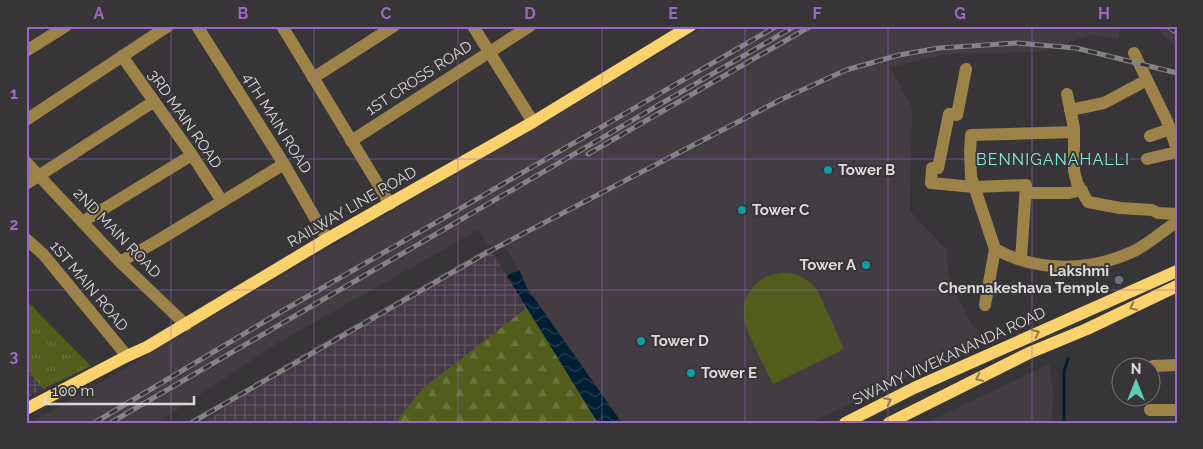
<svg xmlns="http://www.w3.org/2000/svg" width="1203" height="449" viewBox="0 0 1203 449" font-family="Raleway,sans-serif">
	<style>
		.built { fill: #433c42 }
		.industrial { fill: url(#industrial-grid) }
		.grass { fill: url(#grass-tufts) }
		.forest { fill: url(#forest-firs) }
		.garden { fill: #525d1b }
		.water { fill: url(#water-waves) }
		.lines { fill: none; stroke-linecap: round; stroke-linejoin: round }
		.stream { stroke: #021e32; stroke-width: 3 }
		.minor { stroke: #9d8347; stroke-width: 12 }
		.major { stroke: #fbd26c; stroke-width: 12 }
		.rail-casing { stroke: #858385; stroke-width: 5 }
		.rail { stroke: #373537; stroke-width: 3; stroke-dasharray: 9; stroke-linecap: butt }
		.oneway { stroke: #8f7c4f }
		.grid { fill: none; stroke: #9d69c9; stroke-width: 1; stroke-opacity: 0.55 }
		.culture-dot { fill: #0f9aa8; stroke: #373537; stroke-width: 2 }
		.worship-dot { fill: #6b7280; stroke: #373537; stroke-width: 2 }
		.labels { text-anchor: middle; stroke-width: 4; stroke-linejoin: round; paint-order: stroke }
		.street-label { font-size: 15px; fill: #dcdbdc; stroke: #373537 }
		.poi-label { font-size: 15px; font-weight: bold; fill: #dcdbdc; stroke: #373537; text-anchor: start }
		.neighbourhood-label { font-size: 16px; letter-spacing: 1px; fill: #86ebd5; stroke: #373537 }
		.neatline { fill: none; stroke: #9d69c9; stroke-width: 2 }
		.grid-label { font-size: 16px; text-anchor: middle; font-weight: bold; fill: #9d69c9 }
	</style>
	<defs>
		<pattern id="industrial-grid" width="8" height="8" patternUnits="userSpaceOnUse" patternTransform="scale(1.25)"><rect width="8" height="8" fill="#463846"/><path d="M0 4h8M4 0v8" fill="none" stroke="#605460"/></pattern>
		<pattern id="grass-tufts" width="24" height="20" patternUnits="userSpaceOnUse" patternTransform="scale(1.25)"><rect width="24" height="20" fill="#525d1b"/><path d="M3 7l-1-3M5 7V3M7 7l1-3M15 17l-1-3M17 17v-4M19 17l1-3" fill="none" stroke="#6a743c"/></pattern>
		<pattern id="forest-firs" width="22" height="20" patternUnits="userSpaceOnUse" patternTransform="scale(1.25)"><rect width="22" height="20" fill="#525d1b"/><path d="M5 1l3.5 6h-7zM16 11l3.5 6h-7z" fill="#6a743c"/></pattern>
		<pattern id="water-waves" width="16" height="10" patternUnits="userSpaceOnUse" patternTransform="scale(1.25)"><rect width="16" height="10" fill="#021e32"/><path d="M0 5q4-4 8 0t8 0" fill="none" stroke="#263e4f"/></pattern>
	</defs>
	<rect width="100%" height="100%" fill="#373537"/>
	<path class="built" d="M706,26H1120L1119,40L1091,35L1038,52L947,54L890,67L912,108L910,211L947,250L948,273L971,325L989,339L810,423H622L527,288L508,250L487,244L478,230L276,344L157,423H31Z
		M1155,26H1177V48Z
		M1049,364L1053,391L1052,423H925Z"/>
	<path class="industrial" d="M489,247L598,423H203L284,365Z
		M26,368L43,389L26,398Z"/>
	<path class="grass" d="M26,300L91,366L43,389L26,368Z"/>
	<path class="forest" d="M527,308L598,423H395L423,388Z"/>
	<path class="garden" d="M788,273C801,275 810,280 818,291L844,349L773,384C766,369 745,331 744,316C743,305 746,295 753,287C762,276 775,273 788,273Z"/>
	<path class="water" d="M519,269L527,288L622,423H598L507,276Z"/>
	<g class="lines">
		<path class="stream" d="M1064,423V371L1068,359"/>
		<path class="minor" d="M197,26L284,164L327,239
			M282,26L390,204
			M473,26L533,122
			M26,51L66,26
			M1134,53L1167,121L1177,149
			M122,56L192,155L222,201
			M966,69L957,115L949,114L938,168H932L931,183L974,187L1026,185L1021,260
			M313,78L394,26
			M1067,94L1074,128V171L1077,183L1088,202L1120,208L1152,210L1158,213L1177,214
			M1070,110L1104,103L1147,80
			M26,120L168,26
			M1074,132L971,135L970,151L971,177L995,249C1037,272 1088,272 1132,252C1148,245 1162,231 1177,222
			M1150,136L1170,129
			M351,141L530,26
			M1147,159L1177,152
			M26,162L120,262L186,325
			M26,184L153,102
			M1026,193H1069L1082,190
			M82,222L192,155
			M26,239L43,254L127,356
			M120,262L157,241L284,164
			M985,305L995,249
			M1153,366L1177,365
			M1150,410H1177"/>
		<path class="major" d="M26,409L127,356L147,347L327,239L533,122L690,26
			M845,423L914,388L1177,271
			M889,423L1029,353L1087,329L1177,286"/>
		<defs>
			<path id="rail" d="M1167,26L1177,33
				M588,154L811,26
				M94,423L284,310L777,26
				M110,423L795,26
				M191,423L486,253L780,100L846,70L899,55L939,48L1017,43L1076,48L1177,73"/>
		</defs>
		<use href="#rail" class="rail-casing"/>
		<use href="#rail" class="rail"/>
	</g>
	<defs><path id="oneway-chevron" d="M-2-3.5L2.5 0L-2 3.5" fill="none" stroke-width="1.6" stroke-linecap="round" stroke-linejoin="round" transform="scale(1.25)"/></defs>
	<g class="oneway">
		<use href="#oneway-chevron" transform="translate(1133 307) rotate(154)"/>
		<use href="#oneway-chevron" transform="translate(1036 333) rotate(-24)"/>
		<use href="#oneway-chevron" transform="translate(979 378) rotate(155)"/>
		<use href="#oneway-chevron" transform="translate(888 401) rotate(-27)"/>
	</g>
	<path class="grid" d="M171,26V423M314,26V423M458,26V423M602,26V423M745,26V423M888,26V423M1032,26V423M26,159H1177M26,290H1177"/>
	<g class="culture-dot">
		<circle cx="828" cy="170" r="5"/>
		<circle cx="742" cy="210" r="5"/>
		<circle cx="866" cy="265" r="5"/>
		<circle cx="641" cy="341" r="5"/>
		<circle cx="691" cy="373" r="5"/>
	</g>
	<circle class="worship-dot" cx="1119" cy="280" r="5"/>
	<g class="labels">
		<g class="street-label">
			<text transform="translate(419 78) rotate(-33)" y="5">1ST CROSS ROAD</text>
			<text transform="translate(185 119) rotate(55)" y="5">3RD MAIN ROAD</text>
			<text transform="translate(277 123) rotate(58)" y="5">4TH MAIN ROAD</text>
			<text transform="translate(352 207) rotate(-30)" y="5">RAILWAY LINE ROAD</text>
			<text transform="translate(117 233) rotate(46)" y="5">2ND MAIN ROAD</text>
			<text transform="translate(89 286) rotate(50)" y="5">1ST MAIN ROAD</text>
			<text transform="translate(949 356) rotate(-25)" y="5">SWAMY VIVEKANANDA ROAD</text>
		</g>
		<g class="poi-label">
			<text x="838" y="175">Tower B</text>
			<text x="752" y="215">Tower C</text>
			<text x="856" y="270" text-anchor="end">Tower A</text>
			<text x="1109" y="276" text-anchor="end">Lakshmi<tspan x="1109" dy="17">Chennakeshava Temple</tspan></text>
			<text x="651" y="346">Tower D</text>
			<text x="701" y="378">Tower E</text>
		</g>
		<g class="neighbourhood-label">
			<text x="1053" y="165">BENNIGANAHALLI</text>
		</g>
	</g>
	<rect width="1203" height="449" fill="none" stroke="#373537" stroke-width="55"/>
	<g transform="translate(1136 382)"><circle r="24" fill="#373537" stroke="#797779"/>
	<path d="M0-4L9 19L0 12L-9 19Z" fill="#5eceb8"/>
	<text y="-8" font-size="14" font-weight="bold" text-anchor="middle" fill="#dcdbdc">N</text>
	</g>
	<path d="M45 396v8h149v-8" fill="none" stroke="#dcdbdc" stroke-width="2.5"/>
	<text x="52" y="396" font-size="15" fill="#dcdbdc" stroke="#373537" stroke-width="4" paint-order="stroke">100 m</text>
	<rect x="28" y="28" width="1148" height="394" class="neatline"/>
	<g class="grid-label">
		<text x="99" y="19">A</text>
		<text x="243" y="19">B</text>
		<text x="386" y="19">C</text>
		<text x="530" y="19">D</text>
		<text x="673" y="19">E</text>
		<text x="817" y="19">F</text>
		<text x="960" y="19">G</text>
		<text x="1104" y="19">H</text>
		<text x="14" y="99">1</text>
		<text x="14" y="230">2</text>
		<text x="14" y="362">3</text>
	</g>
</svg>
